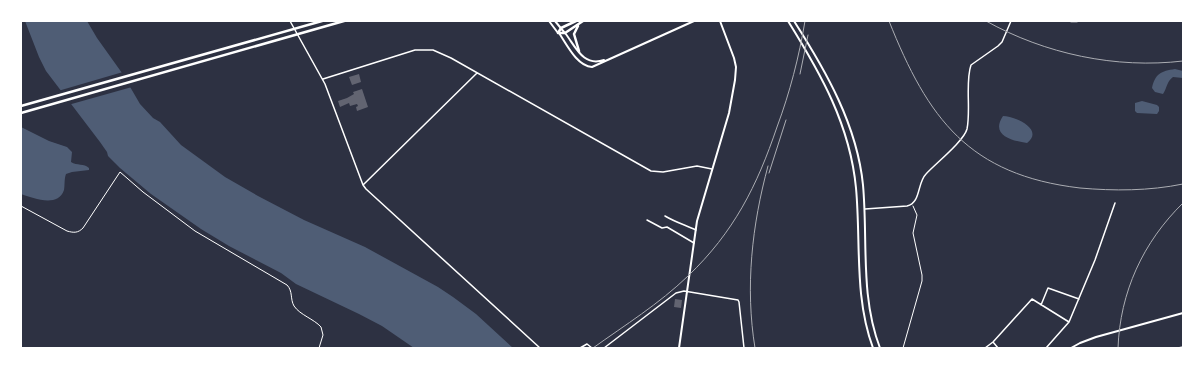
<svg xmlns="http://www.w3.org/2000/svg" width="1204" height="369" viewBox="0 0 1204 369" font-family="Merriweather,serif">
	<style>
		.water { fill: #4f5d75 }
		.pier { fill: #2d3142 }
		.building { fill: #626471 }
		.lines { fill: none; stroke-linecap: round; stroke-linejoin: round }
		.path { stroke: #fff; stroke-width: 1 }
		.minor { stroke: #fff; stroke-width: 1.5 }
		.tertiary { stroke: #fff; stroke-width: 2 }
		.secondary { stroke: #fff; stroke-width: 2 }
		.trunk { stroke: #fff; stroke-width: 2.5 }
		.rail { stroke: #abadb3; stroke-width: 1 }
	</style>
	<rect width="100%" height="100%" fill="#2d3142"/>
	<path class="water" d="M25,21H87L97,38L122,73L140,104L153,118L160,122L181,145L225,177L258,196L304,220L365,247L438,287L453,297L476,314L513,348H414L382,326L359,314L296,284L281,273L229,246L201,229L151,194L120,168L108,156L107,152L100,142L46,71L39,57Z
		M1175,69L1183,71V78L1173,77C1167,81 1167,88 1163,94L1155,92L1152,88C1155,74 1161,71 1175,69Z
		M1142,101L1157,105L1159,107V111L1157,114L1137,113L1135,111V103Z
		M1003,116C1014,116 1045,129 1027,143C1012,141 990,135 1003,116Z
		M21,127L49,141L67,147L72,152L71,162C77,166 84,163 89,168V170L72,172L66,174C64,179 65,185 64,190C58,208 33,198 21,194Z"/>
	<path class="pier" d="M123,72L132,87L68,105L58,91Z"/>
	<path class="building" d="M359,74L361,82L352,85L349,77Z
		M362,89L368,107L357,111L356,107L358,106L357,104L350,106L349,103L340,107L338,101L347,98L354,94L353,92Z
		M675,299L682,300L681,308L674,307Z"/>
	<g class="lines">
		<path class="path" d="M21,206L67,231C74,233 78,233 83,228L120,172L143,192L195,231L287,285C293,291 290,299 294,306C300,315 314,319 321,327L323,335L319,348
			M903,348L922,281V275L913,233L917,215L913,206"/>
		<path class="minor" d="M290,21L325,84L363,185L366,189L540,348
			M323,79L415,50H433L451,58L651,171L663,172L697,166L712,169
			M363,185L477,73
			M865,209L907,206C921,203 917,183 926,174C935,164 964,141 967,129C971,110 965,82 971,65L998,46L1002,42L1011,21
			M665,216C675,222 685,225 696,230
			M647,220L662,228L667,227L694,243
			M1041,305L1048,288L1079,299
			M993,342L998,348
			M580,348L587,344L592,348
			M604,348L676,293L684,291L738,300L739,302L744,348
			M985,348L993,342L1032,299L1069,322
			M1046,348L1069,322L1095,260L1115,203
			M1178,348L1183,347"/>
		<path class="tertiary" d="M559,33C567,45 577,66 592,67L694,21
			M565,33C576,47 583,67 604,60
			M679,348L697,221L729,113L735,80L736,67L734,58L720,21
			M1071,348L1080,343L1096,337L1183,313"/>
		<path class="secondary" d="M549,21L558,33
			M555,21L564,32
			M788,21C821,74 850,125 856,188C861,242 854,297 873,348
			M794,21C826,71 857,125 863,185C868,240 860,296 880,348"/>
		<path class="trunk" d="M576,21L561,28L558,33H565L583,21
			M1071,21H1077
			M578,26L574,34L579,51
			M21,106L322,21
			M21,113L344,21"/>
		<path class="rail" d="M889,21C928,119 969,175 1080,188C1114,191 1149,191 1183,184
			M986,21C1045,54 1116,69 1183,61
			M800,74L808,35
			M769,173L786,120
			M593,348C625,325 659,304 688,276C734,232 757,186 777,127C790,92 799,57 805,21
			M755,348C745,287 752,225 768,166
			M1118,348C1120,292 1143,242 1183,203"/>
	</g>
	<rect width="1204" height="369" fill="none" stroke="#ffffff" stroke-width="44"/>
</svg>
